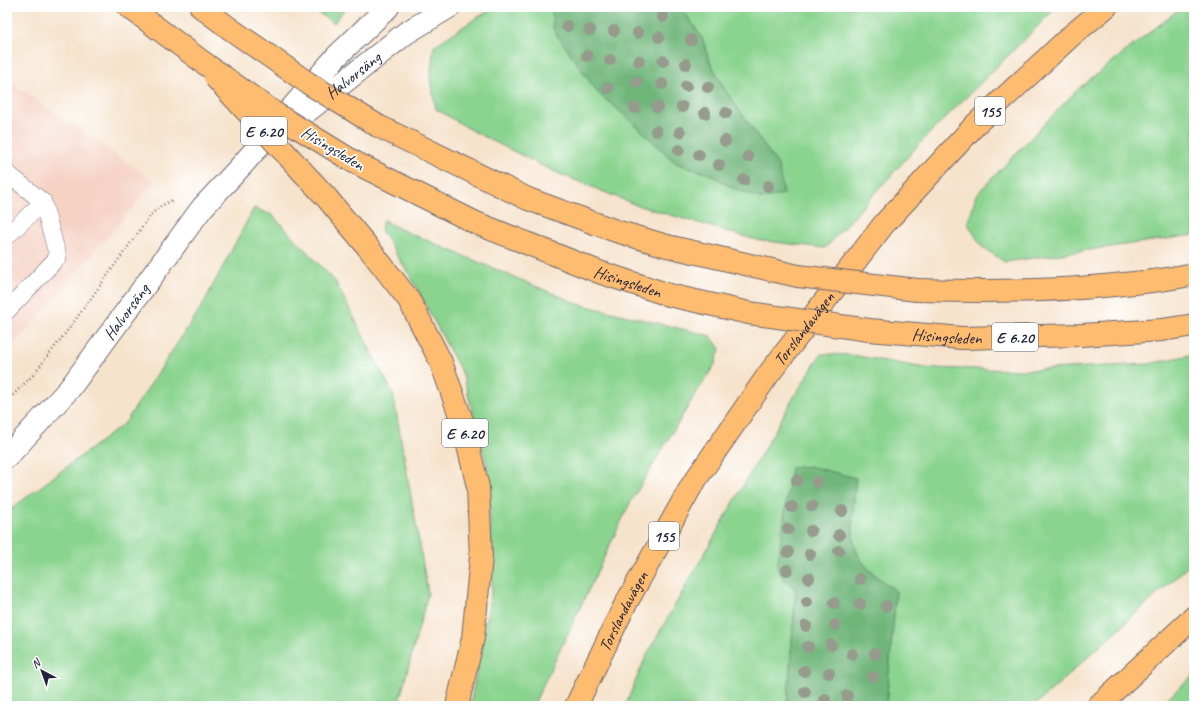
<svg xmlns="http://www.w3.org/2000/svg" width="1201" height="713" viewBox="0 0 1201 713" font-family="Caveat,sans-serif">
	<style>
		.built { fill: #f6d2c4 }
		.green { fill: #8bd490; stroke: #567b66 }
		.forest { fill: #70b67a; stroke: #496c5a }
		.lines { fill: none; stroke-linecap: round; stroke-linejoin: round }
		.service-casing { stroke: #6c666e; stroke-width: 18 }
		.tertiary-casing { stroke: #6c666e; stroke-width: 24 }
		.primary-casing { stroke: #6c666e; stroke-width: 24 }
		.trunk-casing { stroke: #6c666e; stroke-width: 24 }
		.path { stroke: #6c666e; stroke-width: 2.5; stroke-dasharray: 1 3; stroke-linecap: butt }
		.service { stroke: #fff; stroke-width: 17 }
		.tertiary { stroke: #fff; stroke-width: 22 }
		.primary { stroke: #febc70; stroke-width: 22 }
		.trunk { stroke: #febc70; stroke-width: 22 }
		.primary-bridge-casing { stroke: #6c666e; stroke-width: 24; stroke-linecap: butt }
		.trunk-bridge-casing { stroke: #6c666e; stroke-width: 24; stroke-linecap: butt }
		.primary-bridge { stroke: #febc70; stroke-width: 22 }
		.trunk-bridge { stroke: #febc70; stroke-width: 22 }
		.tree { fill: #969b8d }
		.labels { text-anchor: middle; stroke-width: 3.5; stroke-linejoin: round; paint-order: stroke }
		.shield { fill: #fff; stroke: #646476; stroke-width: 1 }
		.shield-label { font-size: 16px; font-weight: bold; fill: #22223b }
		.street-label { font-size: 17px; fill: #22223b; stroke: #fff }
	</style>
	<rect width="100%" height="100%" fill="#fff"/>
	<filter id="ink" filterUnits="userSpaceOnUse"><feTurbulence type="fractalNoise" baseFrequency=".025" numOctaves="2"/><feDisplacementMap in="SourceGraphic" scale="8" xChannelSelector="R" yChannelSelector="G"/><feConvolveMatrix kernelMatrix="1 2 1 2 8 2 1 2 1" color-interpolation-filters="sRGB"/></filter>
	<filter id="wash" filterUnits="userSpaceOnUse"><feTurbulence type="fractalNoise" baseFrequency=".012" numOctaves="4" result="noise"/><feDisplacementMap in="SourceGraphic" scale="16" xChannelSelector="R" yChannelSelector="G"/><feGaussianBlur stdDeviation="0.9" result="paint"/><feColorMatrix in="noise" values="0 0 0 0 0 0 0 0 0 0 0 0 0 0 0 0 0 1.4 0 .05"/><feComposite in="paint" operator="in"/></filter>
	<g filter="url(#wash)">
		<rect width="100%" height="100%" fill="#f6e3cc"/>
		<path class="built" d="M7,80L155,182L7,353Z"/>
		<path class="green" d="M309,7H346L334,23Z
			M496,7H554L552,9L598,93L628,118L676,163L712,175L733,188L778,165L725,90L709,60L702,38L681,7H1057L920,143L851,220L825,248L757,240L636,205L553,171L473,131L436,109L430,79L434,46L475,19Z
			M1182,7H1194V235L1005,262L982,247L968,224L976,195L1079,88Z
			M254,208L272,215L335,281L393,394L428,593L398,706H7V512L125,423L202,306Z
			M383,220L402,230L578,304L711,336L720,349L715,364L690,403L630,503L533,706H470L492,588L488,470L463,375L410,276L381,230Z
			M821,354L852,355L925,368L1028,370L1149,364L1194,354V561L1034,706H886L896,591C884,582 871,573 861,560C847,539 854,502 856,478L785,581L796,589L787,706H625L647,654L795,395Z
			M1194,675V706H1158Z"/>
		<path class="forest" d="M554,7H681L702,38L709,60L725,90L778,165L784,194L762,199L733,188L712,175L676,163L628,118L598,93L553,29L552,9Z
			M809,466L856,478C854,502 847,539 861,560C870,573 884,582 896,591L886,706H787L796,589L785,581L777,568L791,468Z"/>
	</g>
	<g filter="url(#ink)">
		<g class="lines">
			<defs>
				<path id="service" d="M7,173L43,202L7,236
					M7,311L58,257L43,202"/>
				<g id="tertiary">
					<path id="s1" d="M291,124L406,33L449,7"/>
					<path id="s2" d="M7,457L70,388L202,208L243,164L337,56L388,7"/>
				</g>
				<g id="primary">
					<path d="M326,197L367,246L409,300L441,362L462,421L478,487L481,557L473,638L457,706"/>
					<path id="s3" d="M576,706L624,607L692,485L768,375L884,224L977,123L1072,35L1106,7"/>
					<path d="M1098,706L1194,617"/>
				</g>
				<g id="trunk">
					<path d="M129,7L204,63"/>
					<path d="M201,7L229,28"/>
					<path d="M378,126L528,199L616,231L667,246"/>
					<path id="s4" d="M354,162L476,223L599,272L669,295"/>
					<path d="M917,290C986,292 1055,292 1124,284C1148,282 1171,279 1194,274"/>
					<path id="s5" d="M869,330L962,338L1081,335L1162,330L1194,325"/>
				</g>
			</defs>
			<use href="#service" class="service-casing"/>
			<use href="#tertiary" class="tertiary-casing"/>
			<use href="#primary" class="primary-casing"/>
			<use href="#trunk" class="trunk-casing"/>
			<path class="path" d="M7,401L33,375L71,326L150,216L159,207L172,200"/>
			<use href="#service" class="service"/>
			<use href="#tertiary" class="tertiary"/>
			<use href="#primary" class="primary"/>
			<use href="#trunk" class="trunk"/>
			<defs>
				<path id="primary-bridge" d="M215,77L326,197"/>
				<path id="trunk-bridge" d="M229,28L308,83L378,126
					M204,63L276,114L354,162
					M667,246L798,276L917,290
					M669,295L749,313L869,330"/>
			</defs>
			<use href="#primary-bridge" class="primary-bridge-casing"/>
			<use href="#trunk-bridge" class="trunk-bridge-casing"/>
			<use href="#primary-bridge" class="primary-bridge"/>
			<use href="#trunk-bridge" class="trunk-bridge"/>
		</g>
		<g class="tree">
			<circle cx="663" cy="17" r="6"/>
			<circle cx="567" cy="26" r="6"/>
			<circle cx="590" cy="30" r="6"/>
			<circle cx="614" cy="31" r="6"/>
			<circle cx="638" cy="33" r="6"/>
			<circle cx="659" cy="37" r="6"/>
			<circle cx="691" cy="40" r="6"/>
			<circle cx="587" cy="56" r="6"/>
			<circle cx="610" cy="60" r="6"/>
			<circle cx="639" cy="61" r="6"/>
			<circle cx="663" cy="61" r="6"/>
			<circle cx="686" cy="64" r="6"/>
			<circle cx="637" cy="82" r="6"/>
			<circle cx="662" cy="84" r="6"/>
			<circle cx="686" cy="86" r="6"/>
			<circle cx="708" cy="87" r="6"/>
			<circle cx="608" cy="88" r="6"/>
			<circle cx="657" cy="107" r="6"/>
			<circle cx="682" cy="107" r="6"/>
			<circle cx="635" cy="108" r="6"/>
			<circle cx="705" cy="113" r="6"/>
			<circle cx="726" cy="113" r="6"/>
			<circle cx="656" cy="131" r="6"/>
			<circle cx="680" cy="132" r="6"/>
			<circle cx="725" cy="141" r="6"/>
			<circle cx="679" cy="150" r="6"/>
			<circle cx="699" cy="155" r="6"/>
			<circle cx="748" cy="157" r="6"/>
			<circle cx="719" cy="165" r="6"/>
			<circle cx="744" cy="180" r="6"/>
			<circle cx="768" cy="186" r="6"/>
			<circle cx="797" cy="480" r="6"/>
			<circle cx="817" cy="482" r="6"/>
			<circle cx="812" cy="506" r="6"/>
			<circle cx="792" cy="507" r="6"/>
			<circle cx="842" cy="511" r="6"/>
			<circle cx="788" cy="529" r="6"/>
			<circle cx="811" cy="531" r="6"/>
			<circle cx="839" cy="535" r="6"/>
			<circle cx="839" cy="551" r="6"/>
			<circle cx="788" cy="552" r="6"/>
			<circle cx="810" cy="554" r="6"/>
			<circle cx="787" cy="570" r="6"/>
			<circle cx="809" cy="578" r="6"/>
			<circle cx="860" cy="579" r="6"/>
			<circle cx="807" cy="602" r="6"/>
			<circle cx="834" cy="603" r="6"/>
			<circle cx="860" cy="604" r="6"/>
			<circle cx="886" cy="606" r="6"/>
			<circle cx="835" cy="625" r="6"/>
			<circle cx="806" cy="626" r="6"/>
			<circle cx="831" cy="645" r="6"/>
			<circle cx="808" cy="647" r="6"/>
			<circle cx="852" cy="654" r="6"/>
			<circle cx="875" cy="654" r="6"/>
			<circle cx="804" cy="671" r="6"/>
			<circle cx="829" cy="673" r="6"/>
			<circle cx="873" cy="677" r="6"/>
			<circle cx="805" cy="692" r="6"/>
			<circle cx="847" cy="696" r="6"/>
			<circle cx="825" cy="699" r="6"/>
		</g>
	</g>
	<g class="labels">
		<g class="shield">
			<rect x="975" y="97" width="30" height="28" rx="3"/>
			<rect x="241" y="117" width="46" height="28" rx="3"/>
			<rect x="992" y="323" width="46" height="28" rx="3"/>
			<rect x="442" y="419" width="46" height="28" rx="3"/>
			<rect x="649" y="522" width="30" height="28" rx="3"/>
		</g>
		<g class="shield-label">
			<text x="990" y="117">155</text>
			<text x="264" y="137">E 6.20</text>
			<text x="1015" y="343">E 6.20</text>
			<text x="465" y="439">E 6.20</text>
			<text x="664" y="542">155</text>
		</g>
		<g class="street-label">
			<text dy="6" stroke="none"><textPath href="#s1" startOffset="79">Halvorsäng</textPath></text>
			<text transform="translate(333 148) rotate(31)" y="6">Hisingsleden</text>
			<text dy="6" stroke="none"><textPath href="#s4" startOffset="299">Hisingsleden</textPath></text>
			<text dy="6" stroke="none"><textPath href="#s2" startOffset="188">Halvorsäng</textPath></text>
			<text dy="6" stroke="none"><textPath href="#s3" startOffset="442">Torslandavägen</textPath></text>
			<text dy="6" stroke="none"><textPath href="#s5" startOffset="78">Hisingsleden</textPath></text>
			<text dy="6" stroke="none"><textPath href="#s3" startOffset="106">Torslandavägen</textPath></text>
		</g>
	</g>
	<rect width="1201" height="713" fill="none" stroke="#fff" stroke-width="24"/>
	<g transform="translate(42 671) rotate(319)" stroke="#ffffff" stroke-width="3" paint-order="stroke">
	<path d="M0-3L7 15L0 10L-7 15Z" fill="#22223b"/>
	<text y="-6" font-size="11" font-weight="bold" text-anchor="middle" fill="#22223b">N</text>
	</g>
</svg>
